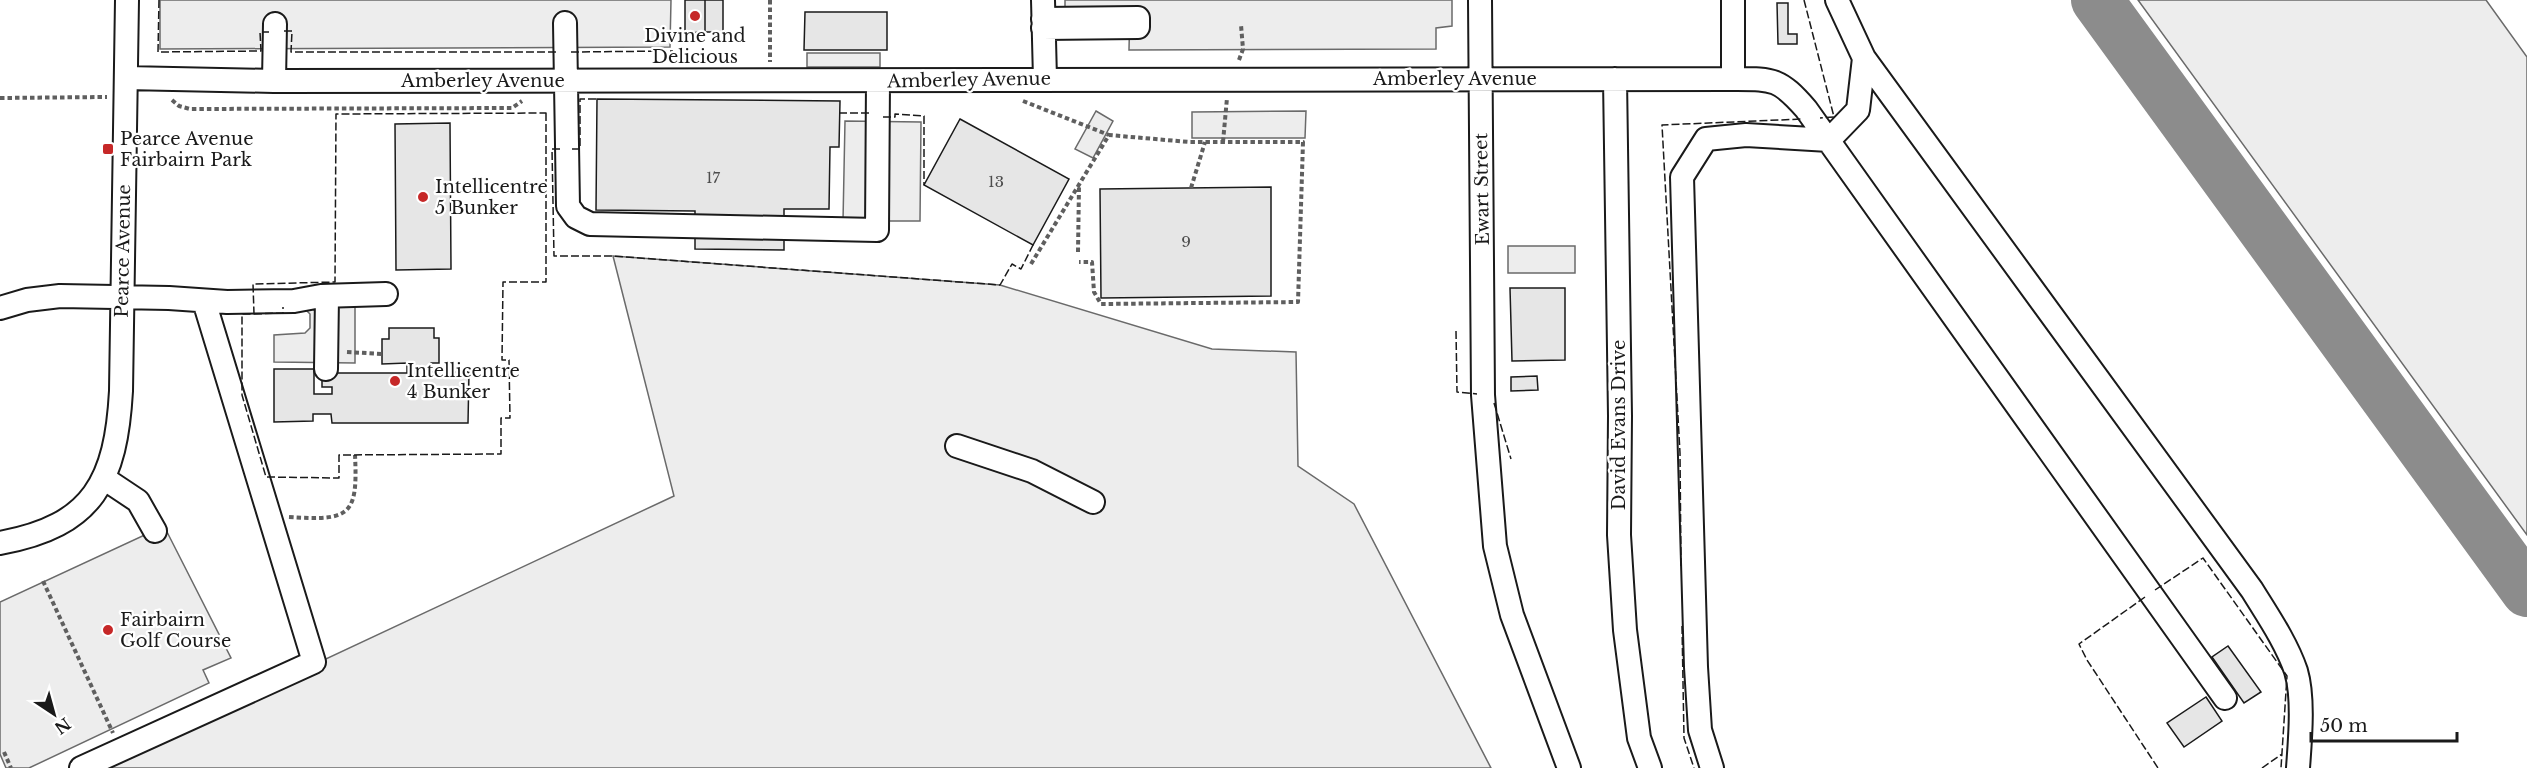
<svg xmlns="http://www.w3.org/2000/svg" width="2527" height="768" viewBox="0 0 2527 768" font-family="'Libre Baskerville',serif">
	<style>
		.built { fill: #ededed; stroke: #6a6a6a; stroke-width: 1.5 }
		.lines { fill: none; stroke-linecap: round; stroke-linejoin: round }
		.taxiway { stroke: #8c8c8c; stroke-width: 52 }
		.building { fill: #e6e6e6; stroke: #1a1a1a; stroke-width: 1.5 }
		.minor-casing { stroke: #1a1a1a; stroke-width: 26 }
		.path { stroke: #5f5f5f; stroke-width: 4; stroke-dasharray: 4.5 3; stroke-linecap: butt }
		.minor { stroke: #fff; stroke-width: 22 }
		.fence { stroke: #1a1a1a; stroke-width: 1.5; stroke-dasharray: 8 3; stroke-linecap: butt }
		.poi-dot { fill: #c62828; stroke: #fff; stroke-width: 2 }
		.labels { text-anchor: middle; stroke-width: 4.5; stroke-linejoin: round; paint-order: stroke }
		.number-label { font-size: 15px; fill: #4d4d4d }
		.poi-label { font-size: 18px; fill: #1a1a1a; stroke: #fff; text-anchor: start }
		.street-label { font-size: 18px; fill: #1a1a1a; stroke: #fff }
	</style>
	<rect width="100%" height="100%" fill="#fff"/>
	<path class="built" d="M160,0H671L670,47L160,49Z
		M1065,0H1452V26L1436,28V49L1129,50L1130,7L1065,9Z
		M2138,0H2486L2527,57V535Z
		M807,53H880V67H807Z
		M1096,111L1113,121L1093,158L1075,149Z
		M1306,111L1305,138H1192V112Z
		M845,121L921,122L920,221H843Z
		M1508,246H1575V273H1508Z
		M613,256L1000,285L1212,349L1296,352L1298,466L1354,504L1491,768H93L674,496Z
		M355,303V363L274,362V335L305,333L310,328V314L303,307Z
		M164,526L231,658L203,670L209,683L29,768H6L0,754V602Z"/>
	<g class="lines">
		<path class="taxiway" d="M2097,0L2527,591"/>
	</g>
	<path class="building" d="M685,0H705V32L685,33Z
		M705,0H723V32H705Z
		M1777,3H1788V34H1797V44H1778Z
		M805,12H887V50H804Z
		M597,99L840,101L839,147H830L829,209H784V250L695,249V211L596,210Z
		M960,119L1069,179L1033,245L924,185Z
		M450,123L451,269L396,270L395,124Z
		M1271,187V296L1101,298L1100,189Z
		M1510,288H1565V360L1512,361Z
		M389,328H434V338H439V363H431V372H469L468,423H332L331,414H313V421L274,422V369H314V394H332V387H322V375L332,373H407V363L382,364V339H389Z
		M1537,376L1538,390L1511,391V377Z
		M2228,646L2261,692L2244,703L2212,657Z
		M2206,697L2222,721L2184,747L2167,723Z"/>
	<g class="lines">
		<defs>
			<path id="minor" d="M1043,0L1045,79
				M1480,0L1483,395L1495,546L1512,615L1569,768
				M1043,19L1138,18V27L1043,28
				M565,23L568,206L576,217L590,224L877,230L878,81
				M1864,58L2252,590C2268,616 2286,642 2296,671C2304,698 2300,740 2298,768
				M126,78L274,81L1733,79V0
				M1615,79L1620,416L1619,535L1625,630L1639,738L1650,768
				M1733,79C1773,79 1779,78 1806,109L2225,698
				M274,81L275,24
				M0,308L27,300L60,296L169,298L227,302L294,301L321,296L386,294
				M326,369L327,296
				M957,446L1032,471L1093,502
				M105,479L138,501L155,531
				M0,543C94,526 116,480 121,391L127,0
				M81,768L314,662L204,301
				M1712,768L1700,730L1696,667L1682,177L1706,139L1746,135L1829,140L1858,110L1864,58L1837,0"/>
		</defs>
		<use href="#minor" class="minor-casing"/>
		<path class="path" d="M770,0V62
			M1239,60L1243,49L1241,25
			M0,98L107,97
			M172,100L179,106L190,109L512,108L522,101
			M1023,101L1109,135
			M1223,142L1227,98
			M1191,188L1205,142
			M1078,252L1079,186
			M1031,264L1109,135L1189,142H1303L1298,302L1101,304L1094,292L1092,262H1079
			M347,352L382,354
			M289,517C350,521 358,516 355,455
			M43,581L113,733
			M4,752L11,768"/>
		<use href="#minor" class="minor"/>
		<path class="fence" d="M159,0L158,52L261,51L260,32H269
			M1804,0L1834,117L1820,118
			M284,31H292L291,52H559
			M571,52L673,51
			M546,113V282H503L502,360H509L510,418H501V454L339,455V478L266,477L242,395V314H254L253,284L335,282L336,114Z
			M839,113H869V116
			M883,117H895V114L924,116V185
			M560,149H552L554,256H613L1000,285L1012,264L1021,269L1033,245
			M572,149H580V99H597
			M254,314L283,313V307
			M1456,331L1457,392L1477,394
			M1494,403L1511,459
			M1681,566L1680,453L1662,125L1802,119
			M2155,590L2203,558L2287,676L2281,768
			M2145,597L2079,644L2087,660L2158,768
			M1682,626L1684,738L1694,768
			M2262,768L2282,754"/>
	</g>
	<g class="poi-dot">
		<circle cx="695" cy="16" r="6"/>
		<rect x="102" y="143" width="12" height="12" rx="3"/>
		<circle cx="423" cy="197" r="6"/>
		<circle cx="395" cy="381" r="6"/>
		<circle cx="108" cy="630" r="6"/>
	</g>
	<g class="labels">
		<g class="number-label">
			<text x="713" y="183">17</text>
			<text x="996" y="187">13</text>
			<text x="1186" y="247">9</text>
		</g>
		<g class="poi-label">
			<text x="695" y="42" text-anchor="middle">Divine and<tspan x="695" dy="21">Delicious</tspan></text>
			<text x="120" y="145">Pearce Avenue<tspan x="120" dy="21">Fairbairn Park</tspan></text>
			<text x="435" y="193">Intellicentre<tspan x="435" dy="21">5 Bunker</tspan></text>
			<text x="407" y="377">Intellicentre<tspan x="407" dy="21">4 Bunker</tspan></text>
			<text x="120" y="626">Fairbairn<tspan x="120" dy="21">Golf Course</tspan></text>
		</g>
		<g class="street-label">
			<text x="1455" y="85">Amberley Avenue</text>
			<text transform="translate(969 80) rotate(-1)" y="6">Amberley Avenue</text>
			<text x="483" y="87">Amberley Avenue</text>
			<text transform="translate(1482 189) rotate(-91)" y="6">Ewart Street</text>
			<text transform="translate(123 251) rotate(-89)" y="6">Pearce Avenue</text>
			<text transform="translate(1619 425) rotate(-90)" y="6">David Evans Drive</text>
		</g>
	</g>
	<g transform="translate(54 714) rotate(144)" stroke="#ffffff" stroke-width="4.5" paint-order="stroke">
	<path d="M0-4.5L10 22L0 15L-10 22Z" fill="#1a1a1a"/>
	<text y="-9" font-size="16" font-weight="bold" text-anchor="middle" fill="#1a1a1a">N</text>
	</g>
	<path d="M2311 732v9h146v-9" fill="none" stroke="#1a1a1a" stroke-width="3"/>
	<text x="2320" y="732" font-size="18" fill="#1a1a1a" stroke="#ffffff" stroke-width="4.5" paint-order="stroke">50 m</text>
</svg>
